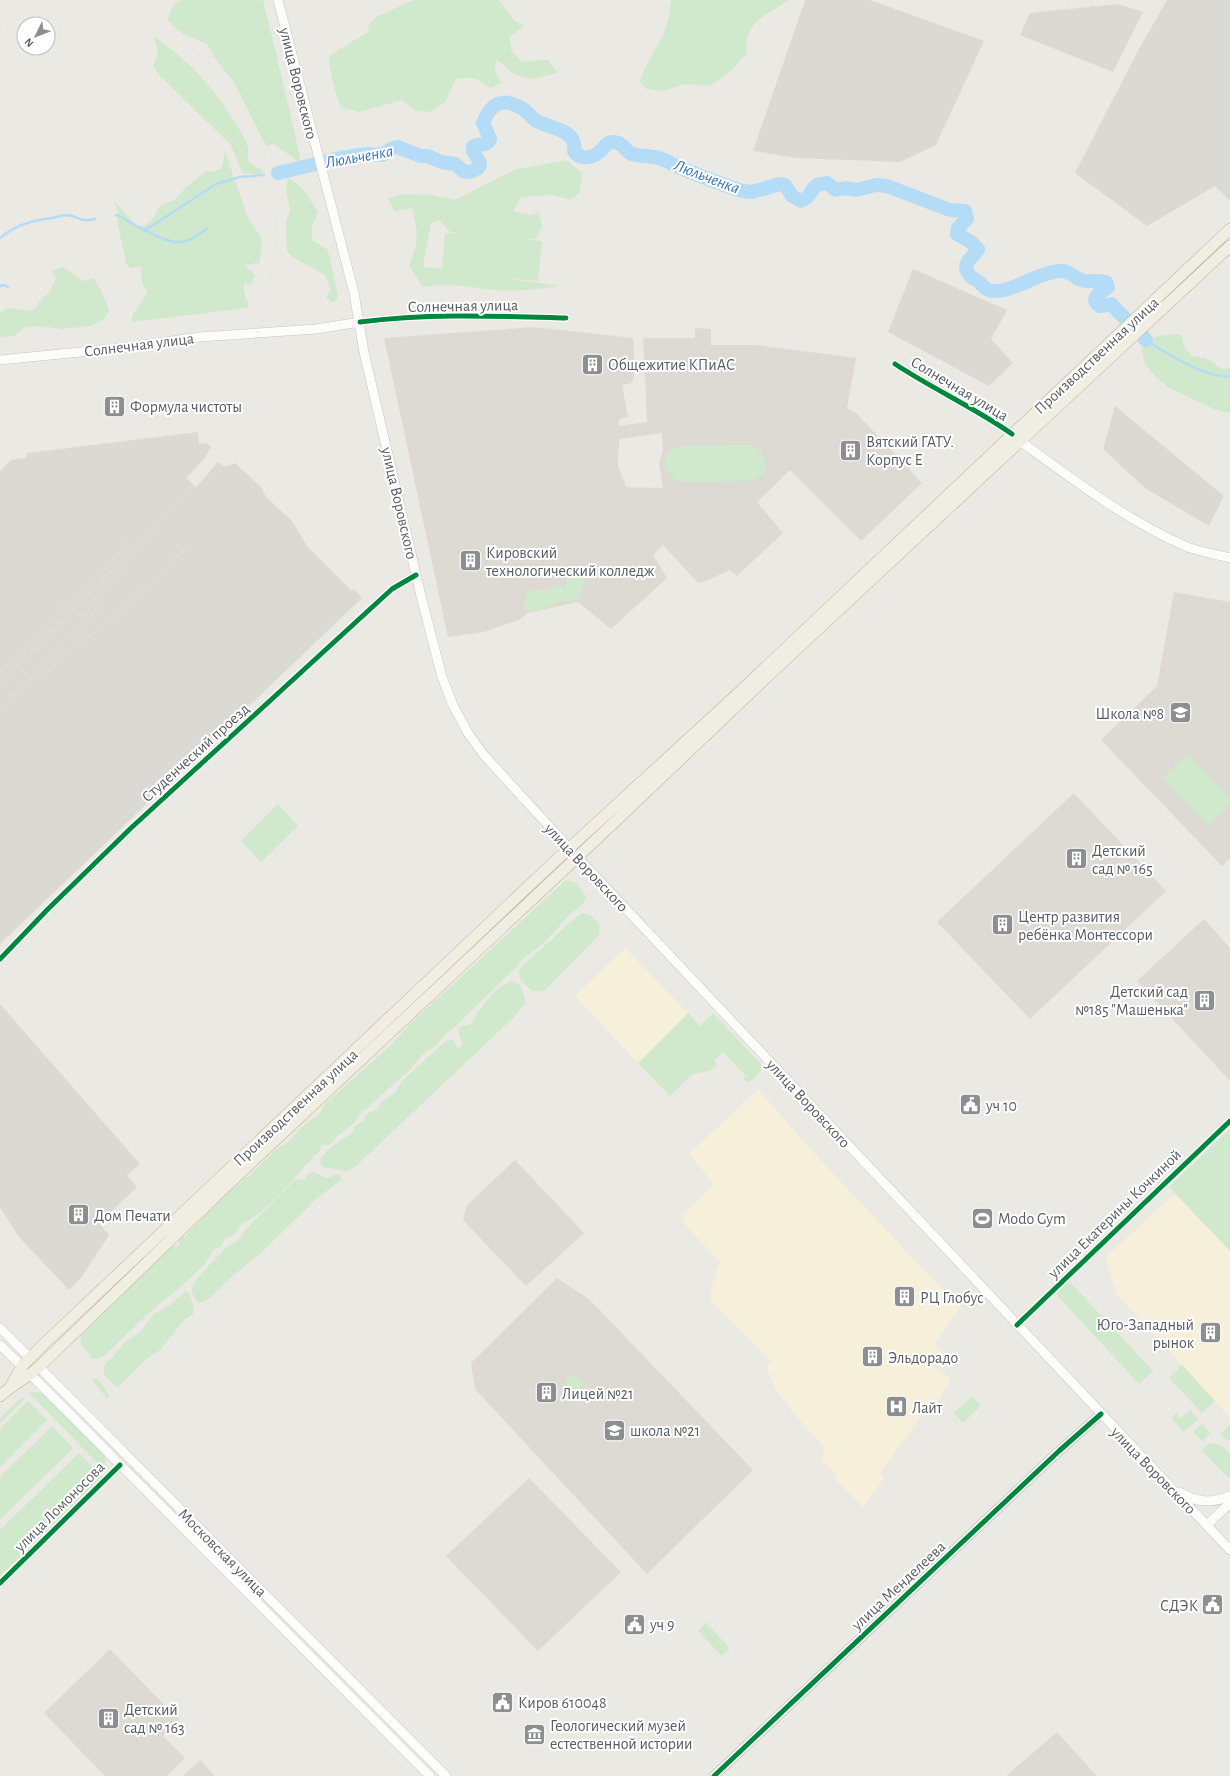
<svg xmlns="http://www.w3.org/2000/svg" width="1230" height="1776" viewBox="0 0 1230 1776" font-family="'Alegreya Sans',sans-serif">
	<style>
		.commercial { fill: #f6efda }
		.industrial { fill: #dbd9d4 }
		.education { fill: #dcdad2; fill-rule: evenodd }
		.green { fill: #d0e8cc; fill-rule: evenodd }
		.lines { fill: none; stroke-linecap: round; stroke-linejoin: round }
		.stream { stroke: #b5dcf7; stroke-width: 2.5 }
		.river { stroke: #b5dcf7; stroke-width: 14 }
		.minor-casing { stroke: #c6c7c6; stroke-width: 8 }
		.tertiary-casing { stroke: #c6c7c6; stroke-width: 10 }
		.secondary-casing { stroke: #c6c7c5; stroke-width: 10 }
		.trunk-casing { stroke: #c1b290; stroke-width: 12 }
		.minor { stroke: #fcfcfb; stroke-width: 7 }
		.tertiary { stroke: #fcfcfb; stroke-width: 8 }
		.secondary { stroke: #fcfcfb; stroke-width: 9 }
		.trunk { stroke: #f0eee2; stroke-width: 11 }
		.rail { stroke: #e2e2e1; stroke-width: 2.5; stroke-dasharray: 1 5; stroke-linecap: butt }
		.cycleway-casing { stroke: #fff; stroke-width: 8 }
		.cycleway { stroke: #00873e; stroke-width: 5 }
		.labels { text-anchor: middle; stroke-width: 4; stroke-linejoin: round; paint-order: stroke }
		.street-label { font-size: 16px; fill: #595d62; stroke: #fff }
		.poi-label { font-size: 16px; fill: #595d62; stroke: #fff; text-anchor: start }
		.water-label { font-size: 17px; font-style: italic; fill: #3476b8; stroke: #fff }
	</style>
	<rect width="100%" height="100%" fill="#eae9e3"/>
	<path class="commercial" d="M625,948L688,1013L638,1063L575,996Z
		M758,1089L813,1152L907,1252L961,1306L934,1345L942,1353L932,1365L951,1379L932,1413L925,1411L880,1473L885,1477L863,1507L836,1480L837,1476L822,1461L824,1447L797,1417L775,1389L767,1367L772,1361L711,1301V1290L720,1262L680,1219L714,1184L689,1154Z
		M1175,1193L1230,1251V1417L1117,1295L1105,1258Z"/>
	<path class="industrial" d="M805,0H870L984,41L936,145L900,162L796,158L753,151Z
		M1167,0H1230V201L1215,186L1147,226L1075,173L1140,47Z
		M1118,4L1143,12L1113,72L1020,35L1030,13Z
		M913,269L1007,310L991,339L1013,363L989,386L888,332Z
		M1115,406L1224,496L1209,526L1145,488L1103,449Z
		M198,432L199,444L207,443L211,447L204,459L186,478L196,487L218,462L224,467L235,463L261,487L266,497L292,521L307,546L352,591L354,589L362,598L0,944V471L11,460L26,458L27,453Z
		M0,1004L140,1164L127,1175L137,1187L99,1223L109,1235L81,1278L69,1290L18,1236L0,1207Z"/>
	<path class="education" d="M534,327L633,338L635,369L632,383L622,385L628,417L619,419V426L647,422L643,338H695V328L711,329V345H757L856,358L847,408L857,414L922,483L861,541L790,470L757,502L783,533L737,576L730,570L701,583H698L663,545L653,555L667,578L611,629L578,602L528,613L519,620L484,632L448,637L384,338ZM662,433L663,451L659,463L663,488L626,487L618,465L619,439Z
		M1174,592L1230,602V858L1222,866L1101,740L1157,686Z
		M1074,793L1166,891L1030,1019L937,922Z
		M1204,919L1230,948V1081L1137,981Z
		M515,1160L584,1233L526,1286L463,1220L467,1205Z
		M557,1278L589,1299L753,1470L647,1574L475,1389L471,1363Z
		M529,1478L621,1572L538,1651L446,1556Z
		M110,1649L179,1720L163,1736L185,1758L167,1776H105L44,1713Z
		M1057,1732L1097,1776H1006Z
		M200,1760L215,1776H183Z"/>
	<path class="green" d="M181,0H263L292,121L300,158L298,161L274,144L266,146L234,82L214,57L207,44L183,34L169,22L168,19L173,5Z
		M414,0H499L514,21L524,25L509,38L512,52L522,61L548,60L558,73L531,79L512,73L496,59L495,70L501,83L490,88C478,79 470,75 456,79L445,102L430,112L415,111L402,100L359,112L341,107C334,90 330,75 329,56L368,32L369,25L376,17Z
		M671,0H788C774,11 753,18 747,37C745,42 747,48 747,53L729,73L709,86L684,84L663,91L646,89L640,81C647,59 663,41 669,19C670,13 670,6 671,0Z
		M153,36C197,66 218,94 245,139C251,148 246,158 249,162C252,166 259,166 264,172L260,174L242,173L231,145L158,74L153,65C159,54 159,47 153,36Z
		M225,152L248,218L260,236L262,245L259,263L244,265L255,275L251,285L244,283V292L249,305L247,308L132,322V316L148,291L143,285L141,276V266C134,268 132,270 126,264L117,219L118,213L114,201L130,219L138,226H144L153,219L157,210L162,205L175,200L186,187L200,176L207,171L213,172L222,168Z
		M567,160L582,173L580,192L571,200L554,195L521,197L513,211L531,215L539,212L542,226L537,238L525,240L542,241L538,281L507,278L559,286C537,289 516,292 494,290C471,287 447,282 423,287L409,266C418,242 419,233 412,208L394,211L388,198L402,194L433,195L455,200L514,170ZM439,220L449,231L457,234L445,233L442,269L423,267L431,223Z
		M288,178C305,188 308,197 318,212L312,227V240L328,250L337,291V300L332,302L326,297L331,289L325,275L293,257L287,251L286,222L290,210L286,190Z
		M63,267L84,281L93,278L101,290L109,311L104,319L91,326L61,329L37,326L24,328L14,336L0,337V313L8,308L29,311L36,308L38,303L49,292L56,279L52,270Z
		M1181,334L1185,348L1192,356L1205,358L1213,362L1222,369L1230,368V411L1228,413L1214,409L1169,388L1154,375L1145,364L1141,346C1151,335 1167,335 1181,334Z
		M749,445C764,452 768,457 764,474L753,481L681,482C663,474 657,454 678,446Z
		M582,576L585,579L578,599L570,602L563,600C551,606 541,611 529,611L524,606V600L532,590H546L559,585L563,586L566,585V578Z
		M1188,754L1230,798V805L1208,826L1162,778Z
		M278,804L298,826L261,862L241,841Z
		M566,880C578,883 581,886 586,898C582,907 573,911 566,918C557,929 549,939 538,948C531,953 523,957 519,964L455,1027L445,1034L435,1046L422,1055L410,1070L372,1103L369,1108L363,1110L354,1123L336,1137L330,1145H321L320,1152L313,1156L312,1160L306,1164C297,1177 257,1221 243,1222L232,1237L226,1238L219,1248L214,1249C204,1272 168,1295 149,1313C134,1327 120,1341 105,1355L98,1359H92L81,1344L80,1333L103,1311L109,1309L112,1301L173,1245L177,1247L180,1245L178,1240L180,1236L186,1237C190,1229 195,1226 200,1220C203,1218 204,1215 206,1213C209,1210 212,1210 214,1207C222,1198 231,1187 242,1182L243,1178L248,1177L279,1147L286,1144L302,1127L319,1114L326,1103L392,1044L409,1025Z
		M583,913L592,916L600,926L599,935L544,991H532C524,983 515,980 521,967L575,918Z
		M511,981L520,985L526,1003L513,1018L356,1166L347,1171L323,1167L320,1162C322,1151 344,1139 354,1131L353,1127L363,1122C366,1111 372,1113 379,1108L381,1102L395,1093L402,1081L440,1046L446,1041L453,1040L458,1049L463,1044L459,1035V1027L470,1025C481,1008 492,989 511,981Z
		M688,1013L700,1026L713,1013L761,1064C762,1072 757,1076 751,1081L747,1082L743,1079L746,1076L723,1052L714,1060L717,1065L709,1071L692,1074L670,1096L638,1063Z
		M1230,1129V1251L1169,1187Z
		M314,1172L327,1178L339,1174L341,1180L316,1199L263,1251L231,1277L209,1299L198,1303L192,1293V1287L199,1276L226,1248L238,1240L247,1228L295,1180L305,1179L307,1174Z
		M1069,1281L1153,1371L1139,1384L1056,1294Z
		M185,1292L189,1293L194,1308L193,1314L184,1320L160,1350L145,1360L118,1387L115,1386L104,1375V1368L105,1364L113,1357L124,1343L140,1332L153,1315L170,1305Z
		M1182,1365L1215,1401L1202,1413L1169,1378Z
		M573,1373L584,1384L575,1393L564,1382Z
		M93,1379H98L109,1395L108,1399L95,1384Z
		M33,1392L42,1393L47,1396L104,1455L106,1460L105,1471L29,1393Z
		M972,1396L981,1406L963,1423L954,1413Z
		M22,1397L25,1399L0,1423V1418Z
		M28,1401L47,1420L0,1467V1429Z
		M1190,1410L1198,1419L1184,1432L1171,1418L1176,1413L1181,1418Z
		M1202,1424L1211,1433L1202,1441L1193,1432Z
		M1230,1424V1440H1226L1220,1434Z
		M52,1426L73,1448L0,1520V1477Z
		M1210,1443L1221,1445L1230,1454V1478L1224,1474L1202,1450Z
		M79,1453L102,1477L0,1576V1530Z
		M706,1623L730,1648L722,1656L698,1631Z"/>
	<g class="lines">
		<path class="stream" d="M116,215C128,217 132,229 147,229L216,184L240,177L264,175
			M144,230C169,242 182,251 207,228
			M0,238C17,224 31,221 52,218C57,217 62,215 67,215C79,216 80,223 95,219
			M0,286L5,285L8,287
			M1146,340C1164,352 1209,380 1230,376"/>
		<path class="river" d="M278,173L341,158L366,154L382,155L391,149L398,147L420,156H428L441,162L455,164L463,171L470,172L478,168L480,165L479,161L473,151V147C479,142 486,148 490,139L483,123C491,102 504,97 523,109C528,112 531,117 535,120C549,129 578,129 574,151C579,159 590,159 598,153C605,148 607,139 618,143C624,145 626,152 632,154C642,157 652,155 662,159C668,161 673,165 679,167C699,176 721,184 742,191L752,192L780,184L785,185L792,196L801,201C812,197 810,189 817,185C820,184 824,184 827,183L836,190L846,188L856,190L876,185L887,186L950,210L965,211L967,219L958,228L957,234L971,242L978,249C973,259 958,263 972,278C981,280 984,291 992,291C1015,292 1036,273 1059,271C1069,270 1073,277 1081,280C1089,283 1098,279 1106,282L1108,287C1101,292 1088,298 1100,306L1111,304L1146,340"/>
		<defs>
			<path id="minor" d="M360,322C428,313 497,316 566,318
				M895,364C933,389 975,408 1012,434
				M0,959L48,909L131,828L392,589L416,575
				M1017,1325L1230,1121
				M0,1583L120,1465"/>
			<path id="tertiary" d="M714,1776L1059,1451L1101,1414"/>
			<path id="secondary" d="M278,0L354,293L364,352L421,596L442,677L453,705L468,733L483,754L569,848
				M0,360L130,347L200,337L316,329L360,322
				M1020,441C1072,479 1126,520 1185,546C1199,552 1216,554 1230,558
				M577,857L1230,1550
				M0,1328L30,1358
				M0,1345L22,1366
				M39,1367L446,1776
				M30,1374L430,1776
				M1180,1492C1195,1503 1213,1503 1230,1496
				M1207,1525L1230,1503"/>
			<path id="trunk" d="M12,1384L22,1366L45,1343L553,863L732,699L1230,229
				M0,1396C12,1385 27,1378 39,1367L221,1191L604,832L769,675L1230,246"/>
		</defs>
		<use href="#minor" class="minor-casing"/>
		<use href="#tertiary" class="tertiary-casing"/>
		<use href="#secondary" class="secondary-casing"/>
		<use href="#trunk" class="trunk-casing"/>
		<use href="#minor" class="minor"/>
		<use href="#tertiary" class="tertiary"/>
		<use href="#secondary" class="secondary"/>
		<use href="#trunk" class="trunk"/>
		<path class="rail" d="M985,0C1030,11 1073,11 1118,0
			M0,24L24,27
			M48,30L72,34
			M78,635L98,608
			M0,672L130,541
			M43,675L139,594L190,544
			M0,682L49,635L180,500C206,471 230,438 242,400C248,380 251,359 256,338C265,303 275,267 276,231C278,125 205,30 105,0
			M0,709L56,654L133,554"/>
		<defs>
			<path id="cycleway" d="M360,322C428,313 497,316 566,318
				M895,364C933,389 975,408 1012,434
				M0,959L48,909L131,828L392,589L416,575
				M1017,1325L1230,1121
				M0,1583L120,1465
				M714,1776L1059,1451L1101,1414"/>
		</defs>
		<use href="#cycleway" class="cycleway-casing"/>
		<use href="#cycleway" class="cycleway"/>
	</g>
	<defs>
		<symbol id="building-square" viewBox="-11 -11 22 22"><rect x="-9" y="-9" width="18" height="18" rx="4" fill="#8c8e8f" stroke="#fff"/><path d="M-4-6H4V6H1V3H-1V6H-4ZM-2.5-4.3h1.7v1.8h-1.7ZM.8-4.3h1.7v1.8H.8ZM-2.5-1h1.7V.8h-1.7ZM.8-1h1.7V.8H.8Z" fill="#fff"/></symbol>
		<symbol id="school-square" viewBox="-11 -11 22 22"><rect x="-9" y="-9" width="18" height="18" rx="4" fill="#8c8e8f" stroke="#fff"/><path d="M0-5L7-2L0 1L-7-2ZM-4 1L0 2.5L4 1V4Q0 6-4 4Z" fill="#fff"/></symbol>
		<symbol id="civic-square" viewBox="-11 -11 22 22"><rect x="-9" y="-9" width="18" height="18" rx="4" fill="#8c8e8f" stroke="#fff"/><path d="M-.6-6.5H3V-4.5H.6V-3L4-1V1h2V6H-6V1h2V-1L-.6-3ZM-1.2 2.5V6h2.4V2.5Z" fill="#fff"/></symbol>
		<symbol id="stadium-square" viewBox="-11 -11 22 22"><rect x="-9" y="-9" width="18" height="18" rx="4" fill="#8c8e8f" stroke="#fff"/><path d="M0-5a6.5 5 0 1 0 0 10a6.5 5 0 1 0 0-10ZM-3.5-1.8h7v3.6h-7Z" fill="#fff"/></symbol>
		<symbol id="hospital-square" viewBox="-11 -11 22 22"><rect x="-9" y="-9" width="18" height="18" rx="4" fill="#8c8e8f" stroke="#fff"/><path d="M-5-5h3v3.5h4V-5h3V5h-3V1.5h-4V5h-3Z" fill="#fff"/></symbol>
		<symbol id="museum-square" viewBox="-11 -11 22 22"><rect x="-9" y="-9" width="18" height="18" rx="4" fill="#8c8e8f" stroke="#fff"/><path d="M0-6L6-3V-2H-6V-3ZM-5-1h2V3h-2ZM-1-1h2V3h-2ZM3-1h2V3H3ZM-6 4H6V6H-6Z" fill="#fff"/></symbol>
	</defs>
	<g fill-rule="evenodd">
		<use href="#building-square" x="580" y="352" width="25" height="25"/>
		<use href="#building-square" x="102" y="394" width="25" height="25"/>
		<use href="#building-square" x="838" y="438" width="25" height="25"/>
		<use href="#building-square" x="458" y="548" width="25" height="25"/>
		<use href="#school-square" x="1168" y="700" width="25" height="25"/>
		<use href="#building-square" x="1064" y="846" width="25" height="25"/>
		<use href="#building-square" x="990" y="912" width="25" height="25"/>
		<use href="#building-square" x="1192" y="988" width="25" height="25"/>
		<use href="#civic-square" x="958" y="1092" width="25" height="25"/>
		<use href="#building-square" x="66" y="1202" width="25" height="25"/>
		<use href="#stadium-square" x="970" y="1206" width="25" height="25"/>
		<use href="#building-square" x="892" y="1284" width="25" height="25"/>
		<use href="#building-square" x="1198" y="1320" width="25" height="25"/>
		<use href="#building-square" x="860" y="1344" width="25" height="25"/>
		<use href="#building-square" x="534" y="1380" width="25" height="25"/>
		<use href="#hospital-square" x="884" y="1394" width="25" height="25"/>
		<use href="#school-square" x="602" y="1418" width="25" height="25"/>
		<use href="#civic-square" x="1200" y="1592" width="25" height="25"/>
		<use href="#civic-square" x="622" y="1612" width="25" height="25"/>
		<use href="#civic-square" x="490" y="1690" width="25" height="25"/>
		<use href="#building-square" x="96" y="1706" width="25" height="25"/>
		<use href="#museum-square" x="522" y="1722" width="25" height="25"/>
	</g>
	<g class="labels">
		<g class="street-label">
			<text transform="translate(299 83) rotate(76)" y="6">улица Воровского</text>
			<text transform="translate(463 305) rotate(-1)" y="6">Солнечная улица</text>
			<text transform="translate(139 344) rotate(-7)" y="6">Солнечная улица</text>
			<text transform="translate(1096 355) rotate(-43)" y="6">Производственная улица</text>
			<text transform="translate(960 388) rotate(31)" y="6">Солнечная улица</text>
			<text transform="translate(400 503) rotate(77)" y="6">улица Воровского</text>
			<text transform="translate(195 752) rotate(-42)" y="6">Студенческий проезд</text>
			<text transform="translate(587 867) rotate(47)" y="6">улица Воровского</text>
			<text transform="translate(809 1103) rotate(47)" y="6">улица Воровского</text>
			<text transform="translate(295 1107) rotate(-43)" y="6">Производственная улица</text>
			<text transform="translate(1114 1213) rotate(-44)" y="6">улица Екатерины Кочкиной</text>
			<text transform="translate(1154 1470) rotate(46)" y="6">улица Воровского</text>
			<text transform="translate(59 1506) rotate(-45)" y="6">улица Ломоносова</text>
			<text transform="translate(223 1552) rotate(45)" y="6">Московская улица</text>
			<text transform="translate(898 1585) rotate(-43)" y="6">улица Менделеева</text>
		</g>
		<g class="poi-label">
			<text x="608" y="370">Общежитие КПиАС</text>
			<text x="130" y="412">Формула чистоты</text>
			<text x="866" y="447">Вятский ГАТУ.<tspan x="866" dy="18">Корпус Е</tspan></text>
			<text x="486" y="558">Кировский<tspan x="486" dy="18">технологический колледж</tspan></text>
			<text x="1164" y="719" text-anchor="end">Школа №8</text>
			<text x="1092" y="856">Детский<tspan x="1092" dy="18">сад № 165</tspan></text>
			<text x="1018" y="922">Центр развития<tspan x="1018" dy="18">ребёнка Монтессори</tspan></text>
			<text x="1188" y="997" text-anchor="end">Детский сад<tspan x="1188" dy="18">№185 "Машенька"</tspan></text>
			<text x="986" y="1111">уч 10</text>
			<text x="94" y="1221">Дом Печати</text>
			<text x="998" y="1224">Modo Gym</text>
			<text x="920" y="1303">РЦ Глобус</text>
			<text x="1194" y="1330" text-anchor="end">Юго-Западный<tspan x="1194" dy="18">рынок</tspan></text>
			<text x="888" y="1363">Эльдорадо</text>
			<text x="562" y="1399">Лицей №21</text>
			<text x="912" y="1413">Лайт</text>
			<text x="630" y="1436">школа №21</text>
			<text x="1198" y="1611" text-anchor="end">СДЭК</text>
			<text x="650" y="1630">уч 9</text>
			<text x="518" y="1708">Киров 610048</text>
			<text x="124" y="1715">Детский<tspan x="124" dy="18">сад № 163</tspan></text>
			<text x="550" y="1731">Геологический музей<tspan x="550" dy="18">естественной истории</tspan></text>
		</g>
		<g class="water-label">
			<text transform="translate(359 156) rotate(-10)" y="6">Люльченка</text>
			<text transform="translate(707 176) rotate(21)" y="6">Люльченка</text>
		</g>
	</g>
	<g transform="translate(36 36) rotate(227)"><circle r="19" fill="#ffffff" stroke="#bdbec0"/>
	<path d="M0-3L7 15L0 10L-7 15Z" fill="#8c8e8f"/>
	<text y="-6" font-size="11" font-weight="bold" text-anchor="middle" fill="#595d62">N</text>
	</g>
</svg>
